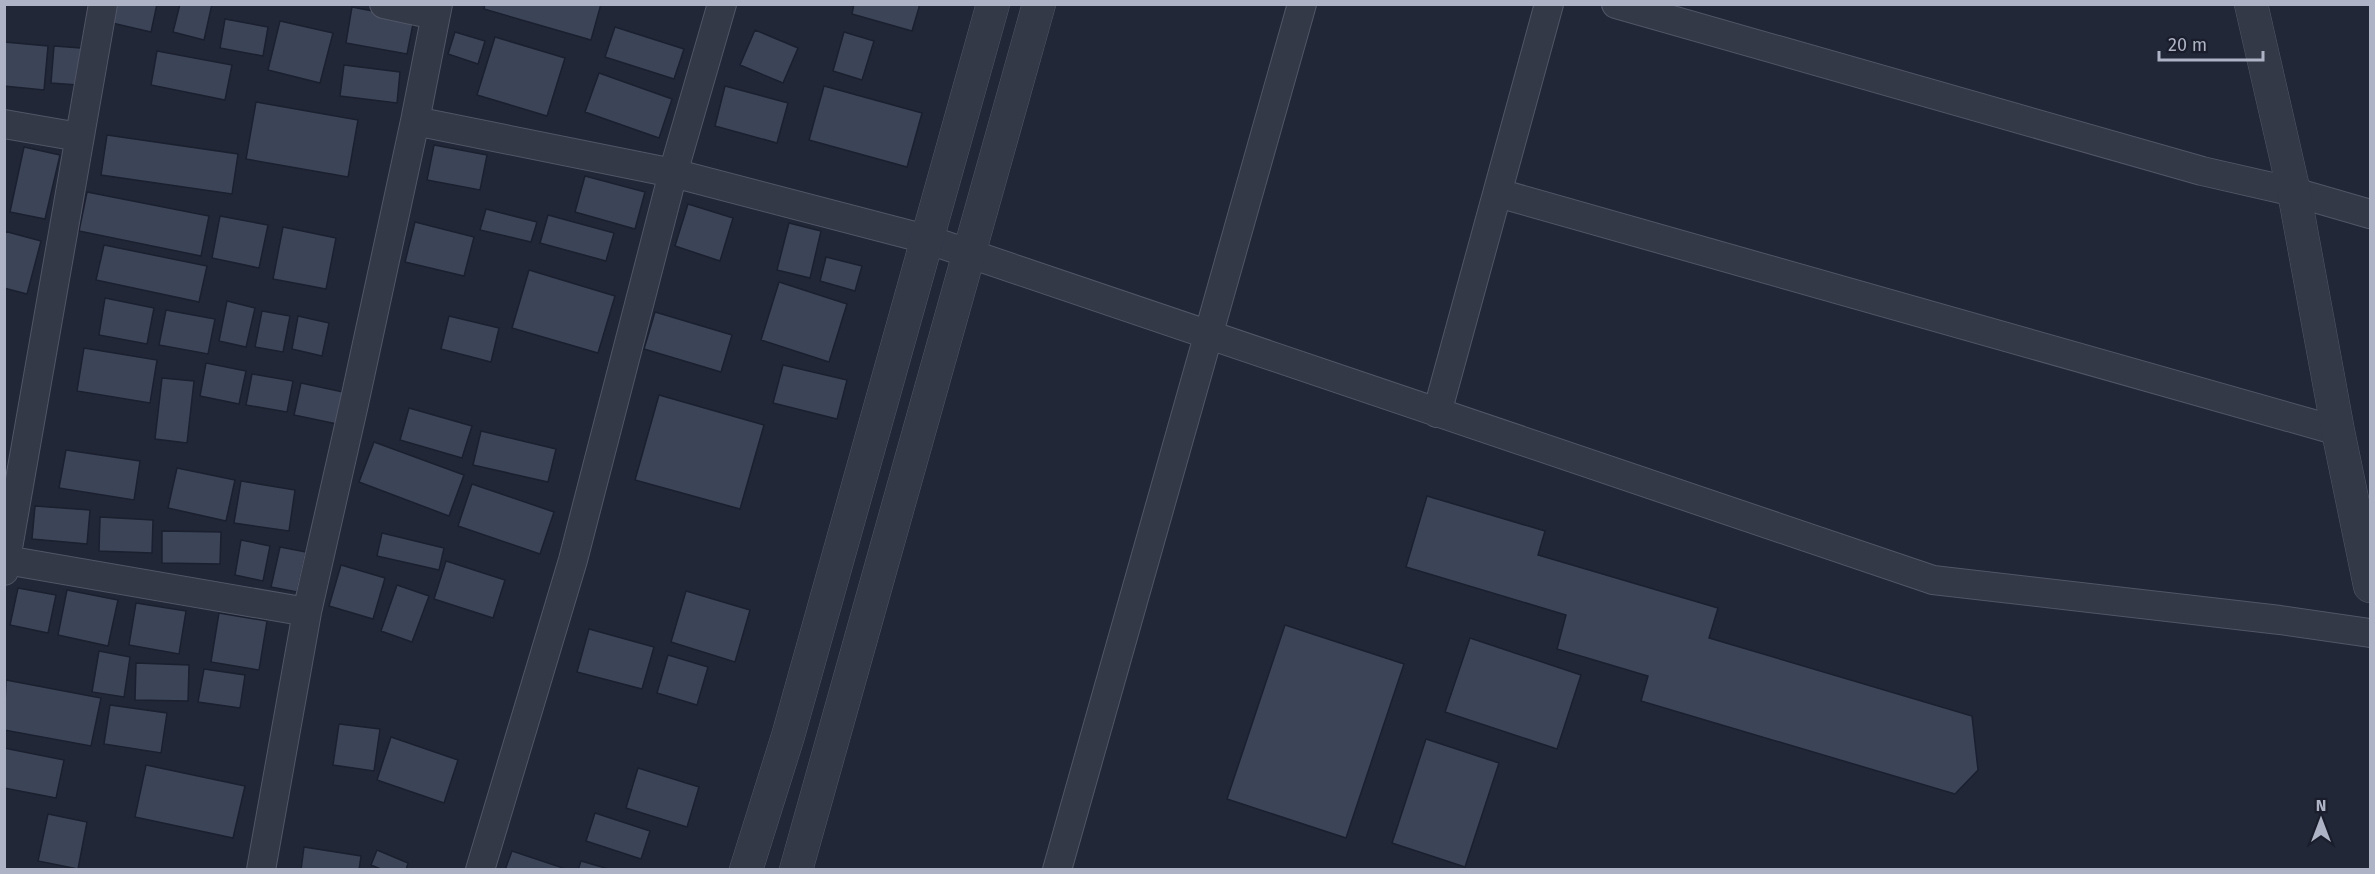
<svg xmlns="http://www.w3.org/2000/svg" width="2375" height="874" viewBox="0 0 2375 874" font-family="'Fira Sans',sans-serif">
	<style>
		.building { fill: #3c4458; stroke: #1b202f; stroke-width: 1.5 }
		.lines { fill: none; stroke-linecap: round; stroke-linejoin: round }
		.minor-casing { stroke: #515666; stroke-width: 30 }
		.tertiary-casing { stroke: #515666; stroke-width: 34 }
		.minor { stroke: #343948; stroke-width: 28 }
		.tertiary { stroke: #343948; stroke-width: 33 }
	</style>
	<rect width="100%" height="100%" fill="#212737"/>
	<path class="building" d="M116,4H157L151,32L112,23Z
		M180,4H212L204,40L173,32Z
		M485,4H601L591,40L484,9Z
		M854,4H920L912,31L852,14Z
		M352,7L414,19L407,54L346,43Z
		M225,19L268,27L263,56L220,48Z
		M280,21L333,33L320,83L268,70Z
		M615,27L684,49L674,79L605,57Z
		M755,30L798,48L783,83L740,65Z
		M455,32L485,41L478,64L448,54Z
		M844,32L874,41L862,80L833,71Z
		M495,37L565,58L547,116L477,95Z
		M4,42L48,46L44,90L4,86Z
		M54,46L81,48L78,85L51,83Z
		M157,51L232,65L225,100L151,85Z
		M344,65L400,72L397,103L340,96Z
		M599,73L672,99L659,138L585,112Z
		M725,86L788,103L777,143L715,126Z
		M824,86L922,113L907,167L809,140Z
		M256,102L358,120L348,177L246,159Z
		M107,135L238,154L232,194L101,175Z
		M434,145L487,155L480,190L427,180Z
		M24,147L60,155L45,219L10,212Z
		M585,176L645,192L635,229L575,212Z
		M87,192L209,216L201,256L79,231Z
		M688,204L733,218L720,261L675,246Z
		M486,209L537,222L531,242L480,230Z
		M548,215L614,233L606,261L540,243Z
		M220,216L268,225L259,268L212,258Z
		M415,222L474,237L464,276L405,262Z
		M789,223L821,231L810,278L777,270Z
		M283,227L336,238L326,289L273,279Z
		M4,231L41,241L27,294L4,288Z
		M104,245L207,266L199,302L96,280Z
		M826,257L862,266L855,291L820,281Z
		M529,270L615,296L598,353L512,328Z
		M779,282L847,304L829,362L761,340Z
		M105,298L154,308L147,344L99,335Z
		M227,301L255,308L246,347L219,341Z
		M166,310L215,319L208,354L159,345Z
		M262,311L290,316L283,352L255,347Z
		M655,312L732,335L721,372L644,349Z
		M298,316L329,323L322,356L292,349Z
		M449,316L499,328L491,362L441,349Z
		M84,348L157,360L150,403L77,391Z
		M206,363L246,371L239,404L200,396Z
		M783,365L847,380L837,419L773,403Z
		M252,374L293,381L287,412L246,405Z
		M162,378L194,381L187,443L155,439Z
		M301,383L343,392L337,424L294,415Z
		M659,395L764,425L740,509L635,480Z
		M409,408L472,426L462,458L400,440Z
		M481,431L556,449L548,482L473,465Z
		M374,442L464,475L449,516L359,482Z
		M66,450L140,461L134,500L59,488Z
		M177,468L235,480L226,521L168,508Z
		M241,481L295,490L289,531L234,523Z
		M472,484L554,512L540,554L458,526Z
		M1427,496L1545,531L1538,555L1718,608L1709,638L1972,716L1978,770L1955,794L1641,701L1648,676L1557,649L1566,615L1406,567Z
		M35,506L90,510L87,544L32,539Z
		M100,517L153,520L152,553L99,551Z
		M162,531L221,532L220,564L162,563Z
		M382,533L444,548L439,570L377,556Z
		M241,540L270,546L263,581L235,575Z
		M280,547L306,552L297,592L271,587Z
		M446,561L505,580L493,618L434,599Z
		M341,565L385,578L373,619L329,606Z
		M397,585L429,596L412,642L381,631Z
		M18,588L56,595L48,633L10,625Z
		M67,590L118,600L108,646L58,635Z
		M686,591L750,610L735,662L671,642Z
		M136,603L186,611L179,654L129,645Z
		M219,613L267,621L259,670L211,662Z
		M1285,625L1404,664L1346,838L1227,799Z
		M589,629L654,647L642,689L577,672Z
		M1470,638L1581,675L1557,749L1445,712Z
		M99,651L130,657L124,697L92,692Z
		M668,655L708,667L697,705L657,693Z
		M136,663L189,665L188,701L135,700Z
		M204,669L245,675L240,708L198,702Z
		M6,680L101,698L91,746L4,730Z
		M110,705L167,713L161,753L104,744Z
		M339,724L380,729L374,771L333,765Z
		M391,737L458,760L444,803L377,780Z
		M1426,739L1499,763L1465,867L1392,843Z
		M4,748L64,760L56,798L4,788Z
		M146,765L245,786L233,838L135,817Z
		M638,768L699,787L687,827L626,808Z
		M595,813L650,831L641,859L586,841Z
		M48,814L87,822L78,869L38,861Z
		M304,847L361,856L359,870H301Z
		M377,850L408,863L406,870H383L371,865Z
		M512,851L566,869L565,870H505Z
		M581,861L612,870H578Z"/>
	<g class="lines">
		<defs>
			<path id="minor" d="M384,4L435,15
				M1616,4L2202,171L2294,192L2370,214
				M415,121L673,173L926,239L1933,580L2280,620L2370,633
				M4,124L79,137
				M1498,193L2338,431
				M1437,413L1549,4
				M6,560L307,612
				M4,571L103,4
				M261,870L307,612L354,404L415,121L438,4
				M480,870L573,560L673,173L722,4
				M1057,870L1302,4"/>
			<path id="tertiary" d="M2251,4L2294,192L2338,431L2370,586
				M746,870L788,736L993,4
				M796,870L1039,4"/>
		</defs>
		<use href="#minor" class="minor-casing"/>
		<use href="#tertiary" class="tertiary-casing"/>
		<use href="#minor" class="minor"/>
		<use href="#tertiary" class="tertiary"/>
	</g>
	<rect width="2375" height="874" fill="none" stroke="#aeb3c5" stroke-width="12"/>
	<g transform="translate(2321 820)" stroke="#1a1e2c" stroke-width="4.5" paint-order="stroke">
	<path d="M0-4.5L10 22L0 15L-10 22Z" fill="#aeb3c5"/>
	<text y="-9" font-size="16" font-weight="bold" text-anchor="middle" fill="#aeb3c5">N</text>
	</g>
	<path d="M2159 51v9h104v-9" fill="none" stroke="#aeb3c5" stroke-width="3"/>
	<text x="2168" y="51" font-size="18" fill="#aeb3c5" stroke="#1a1e2c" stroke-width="4.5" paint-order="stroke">20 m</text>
</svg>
